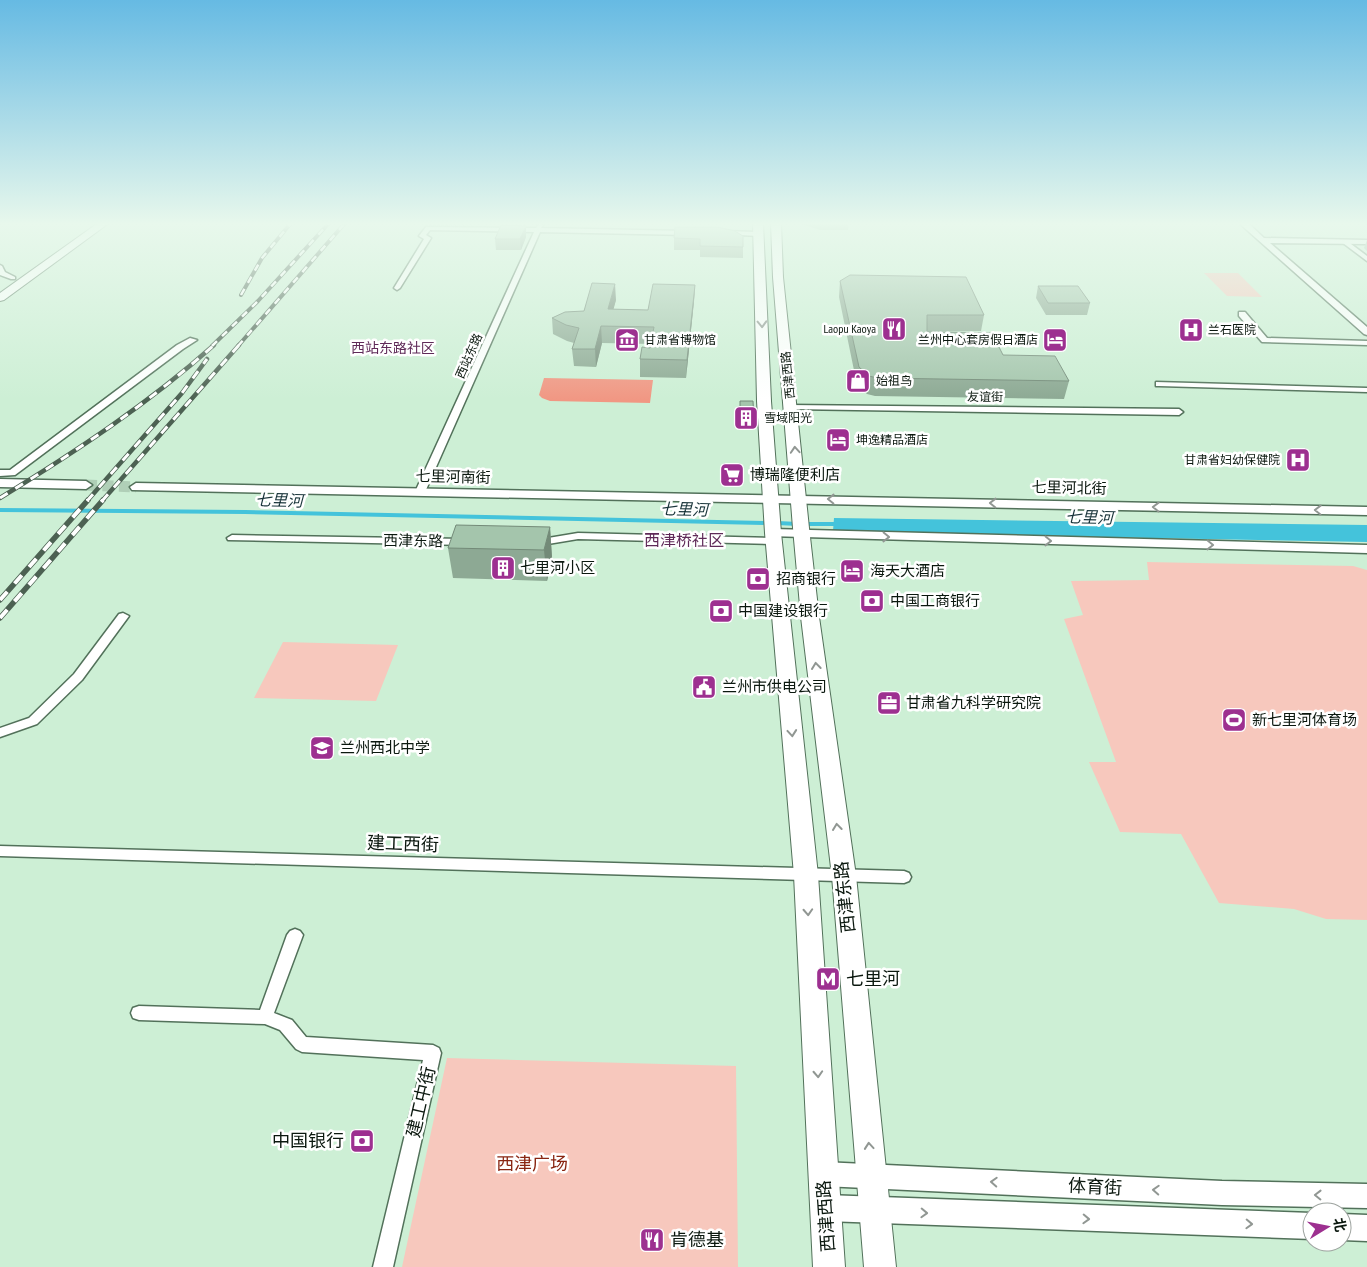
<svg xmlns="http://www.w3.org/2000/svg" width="1367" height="1267" viewBox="0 0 1367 1267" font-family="'PT Sans Narrow','Noto Sans SC',sans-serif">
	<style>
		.green { fill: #f7c8bd }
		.forest { fill: #f19783 }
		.water { fill: #44c3db }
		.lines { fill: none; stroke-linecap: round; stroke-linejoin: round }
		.stream { stroke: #44c3db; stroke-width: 4 }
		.tertiary-tunnel { stroke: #b0cfb7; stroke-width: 11; stroke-dasharray: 11 5.5; stroke-linecap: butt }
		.minor-casing { stroke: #52715a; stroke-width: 3 }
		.tertiary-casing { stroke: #52715a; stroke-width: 3 }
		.primary-casing { stroke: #52715a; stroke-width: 2 }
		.trunk-casing { stroke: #52715a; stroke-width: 2 }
		.minor { fill: #fff; fill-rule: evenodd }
		.tertiary { fill: #fff; fill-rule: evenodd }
		.primary { fill: #fff; fill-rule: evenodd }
		.trunk { fill: #fff; fill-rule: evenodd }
		.rail-far2-casing { stroke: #4c6152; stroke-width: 4 }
		.rail-far1-casing { stroke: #4c6152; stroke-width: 4.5 }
		.rail-casing { stroke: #4c6152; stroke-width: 5.5 }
		.rail-far2 { stroke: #fff; stroke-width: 2.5; stroke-dasharray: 7; stroke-linecap: butt }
		.rail-far1 { stroke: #fff; stroke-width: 3; stroke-dasharray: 9; stroke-linecap: butt }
		.rail { stroke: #fff; stroke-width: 4; stroke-dasharray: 11; stroke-linecap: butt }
		.wall { fill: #8da994 }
		.shaded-wall { fill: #738a78 }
		.building { fill: #a4c5ac; stroke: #738a78 }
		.oneway { stroke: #919793 }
		.labels { text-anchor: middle; stroke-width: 5; stroke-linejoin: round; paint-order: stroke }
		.far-poi-label { font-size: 12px; fill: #0b180f; stroke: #fff; text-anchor: start }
		.far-street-label { font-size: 12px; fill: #0b180f; stroke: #fff }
		.far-neighbourhood-label { font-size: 14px; fill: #5f2a58; stroke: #fff }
		.poi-label { font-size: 15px; fill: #0b180f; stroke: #fff; text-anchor: start }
		.street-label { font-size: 15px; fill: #0b180f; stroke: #fff }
		.water-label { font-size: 16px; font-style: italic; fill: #19343a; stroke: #fff }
		.neighbourhood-label { font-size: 16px; fill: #5f2a58; stroke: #fff }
		.near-street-label { font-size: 18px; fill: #0b180f; stroke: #fff }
		.near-poi-label { font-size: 18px; fill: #0b180f; stroke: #fff; text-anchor: start }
		.near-park-label { font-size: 18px; fill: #892612; stroke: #fff }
	</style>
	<rect width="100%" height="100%" fill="#cdefd5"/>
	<path class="green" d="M1204,273H1238L1262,297L1227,296Z
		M1147,562L1353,566L1367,570V920L1326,919L1294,909L1219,903L1181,834L1120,832L1089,762H1116L1064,619L1083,615L1071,581L1149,580Z
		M283,642L398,645L376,701L254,698Z
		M447,1058L736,1066L738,1267H402Z"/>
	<path class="forest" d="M544,378L653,380L650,403L550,401L542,398L539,395Z"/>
	<path class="water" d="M834,518L1367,525V542L880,533L833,531Z"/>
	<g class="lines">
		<path class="stream" d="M0,510L245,512L768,523
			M777,523L798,524
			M805,524H838"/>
		<path class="tertiary-tunnel" d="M86,485L136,487"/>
		<defs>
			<path id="minor" d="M540,223L543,225L541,228L689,231L692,233L689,235L540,232L425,492L420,495L417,494L415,492L534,232L430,230L426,235L431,238L400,288L397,290L394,288L424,239L419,236L426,227L536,228Z
				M725,231L758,232L761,234L758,236L723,234V232Z
				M1343,241H1347L1367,256V261L1343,243Z
				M0,265L2,266L5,272L15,277V279H11L0,275Z
				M1239,312H1245L1267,338L1367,341V345L1262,342L1239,316Z
				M190,338L197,340L183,349L15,475L0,476V470H10L177,345Z
				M1156,382L1367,388V392L1159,386H1156Z
				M788,405L1179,409L1183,412L1179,415L791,409H788Z
				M578,533L773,538L778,541L773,544L578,539L536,546L531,543L536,540Z
				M232,535L465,539L470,542L465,545L228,540L227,538Z
				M123,613L129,616L82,680L37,724L0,737V728L29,718L74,674L119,614Z
				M0,846L904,871L909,873L911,877L909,881L904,883L0,856Z
				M295,929L300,931L303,935L274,1013L292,1020L306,1037L433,1045L439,1048L441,1053L393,1267H373L423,1060L302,1052L296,1049L280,1030L265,1024L139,1020L133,1018L131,1013L133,1008L139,1006L260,1010L287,935L290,931Z"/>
			<path id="tertiary" d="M1239,223H1248L1264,238L1367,240V244L1270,243L1367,327V335L1364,334Z
				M0,479L86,481L92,485L86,489L0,487Z
				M136,483L1367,507V515L132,490L130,487Z
				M773,529L1367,545V553L768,536L766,533Z
				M823,1162L1222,1181L1367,1184V1208L1222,1205L823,1186L814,1183L811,1174L814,1165Z
				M826,1195L1312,1213V1239L826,1221L817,1217L813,1208L817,1199Z
				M1342,1214L1367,1215V1241L1342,1240Z"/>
			<path id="primary" d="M753,223H763L771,401L781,533L818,875L845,1267H813L794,875L765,533L757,401Z
				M771,223H781L783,277L809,528L819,617L856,876L896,1267H864L832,876L801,617L793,528L773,277Z"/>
			<path id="trunk" d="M98,223H109L4,300L0,301V293Z"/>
		</defs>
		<use href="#minor" class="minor-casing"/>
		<use href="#tertiary" class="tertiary-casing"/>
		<use href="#primary" class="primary-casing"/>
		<use href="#trunk" class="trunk-casing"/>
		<use href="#minor" class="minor"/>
		<use href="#tertiary" class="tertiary"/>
		<use href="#primary" class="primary"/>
		<use href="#trunk" class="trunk"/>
		<defs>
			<path id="rail-far2" d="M241,295L262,258L291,223
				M212,346L258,301L329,223
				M238,346L345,223"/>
			<path id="rail-far1" d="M0,498C75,452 148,404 214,345
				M87,501L182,393L207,359
				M102,501L239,345"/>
			<path id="rail" d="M0,600L88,500
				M0,618L103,500"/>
		</defs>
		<use href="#rail-far2" class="rail-far2-casing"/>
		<use href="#rail-far1" class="rail-far1-casing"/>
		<use href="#rail" class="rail-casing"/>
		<use href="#rail-far2" class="rail-far2"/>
		<use href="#rail-far1" class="rail-far1"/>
		<use href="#rail" class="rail"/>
	</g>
	<path class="wall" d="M801,223H852L849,224L848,230H820L801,224Z
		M675,227L743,247V258L700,257V250H674V238Z
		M526,237L521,250H496L495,239Z
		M1367,240V251L1364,248Z
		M840,281L984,315L981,331L927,332L1003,355L1069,381L1064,399L875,396L867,394L857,385L839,297Z
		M695,285L694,301L686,378L640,377V359L650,348L651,344L602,343L596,367L574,366L572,349L574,343L567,341L553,334L552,318L584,311L616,300L613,309L648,310Z
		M1038,286L1090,303L1087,315H1046L1036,298Z
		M740,401L754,420L753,430H740Z
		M550,527L552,558L547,581L453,578L448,548Z"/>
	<path class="shaded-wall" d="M526,226V237L521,250L520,239Z
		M615,284L616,300L609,326L608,309Z
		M695,285L694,301L686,378L687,360Z
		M601,326L602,343L596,367L595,349Z
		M550,527L552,558L547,581L544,550Z"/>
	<path class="building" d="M501,225L526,226L520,239H495Z
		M675,227H717L735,231L743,236V247L700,246V239L674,238Z
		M850,275L966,277L984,315H927V332L992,333L1003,355L1055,356L1069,381L877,378L869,376L859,367L840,281Z
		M592,283L615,284L608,309L648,310L653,284L695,285L687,360L640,359L642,347L650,348L654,327L601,326L595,349H572L579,328L566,325L552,318L565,312L584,311Z
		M1038,286H1078L1090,303H1048Z
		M740,401H753L754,420H740Z
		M456,525L550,527L544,550L448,548Z"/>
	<defs><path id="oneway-chevron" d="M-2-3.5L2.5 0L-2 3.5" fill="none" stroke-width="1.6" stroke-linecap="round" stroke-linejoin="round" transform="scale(1.25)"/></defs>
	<g class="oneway">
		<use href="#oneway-chevron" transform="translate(762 324) rotate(88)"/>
		<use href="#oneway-chevron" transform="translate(795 450) rotate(-94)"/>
		<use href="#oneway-chevron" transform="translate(831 499) rotate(-179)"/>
		<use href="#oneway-chevron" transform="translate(993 503) rotate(-179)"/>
		<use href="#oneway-chevron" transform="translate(1156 507) rotate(-179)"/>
		<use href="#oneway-chevron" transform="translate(1318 510) rotate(-179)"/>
		<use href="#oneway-chevron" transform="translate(886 537) rotate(1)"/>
		<use href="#oneway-chevron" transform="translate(1048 541) rotate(1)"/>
		<use href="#oneway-chevron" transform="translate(1210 545) rotate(1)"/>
		<use href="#oneway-chevron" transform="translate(816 666) rotate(-97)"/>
		<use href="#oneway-chevron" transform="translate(792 733) rotate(85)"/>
		<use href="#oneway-chevron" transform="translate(837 827) rotate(-97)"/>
		<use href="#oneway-chevron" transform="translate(808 912) rotate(87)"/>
		<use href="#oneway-chevron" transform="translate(818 1074) rotate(87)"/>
		<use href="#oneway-chevron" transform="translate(869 1146) rotate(-95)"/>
		<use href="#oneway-chevron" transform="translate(994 1182) rotate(-177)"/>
		<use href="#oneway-chevron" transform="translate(1156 1190) rotate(-177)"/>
		<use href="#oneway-chevron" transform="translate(1318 1195) rotate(-179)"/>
		<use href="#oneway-chevron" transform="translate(924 1213) rotate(2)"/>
		<use href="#oneway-chevron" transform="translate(1086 1219) rotate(2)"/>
		<use href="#oneway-chevron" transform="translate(1249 1224) rotate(2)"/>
	</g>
	<linearGradient id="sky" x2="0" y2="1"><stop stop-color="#66bae3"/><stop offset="0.56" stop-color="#e8f8ec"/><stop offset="1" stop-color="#e8f8ec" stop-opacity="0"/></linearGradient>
	<rect width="1367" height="400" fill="url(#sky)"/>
	<defs>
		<symbol id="restaurant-square" viewBox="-11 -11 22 22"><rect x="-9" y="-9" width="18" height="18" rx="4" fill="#9d3090" stroke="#fff"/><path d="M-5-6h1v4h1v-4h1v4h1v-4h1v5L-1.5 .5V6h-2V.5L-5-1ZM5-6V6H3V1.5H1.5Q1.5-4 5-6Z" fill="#fff"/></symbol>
		<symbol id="hospital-square" viewBox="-11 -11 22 22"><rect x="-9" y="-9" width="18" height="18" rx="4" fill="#9d3090" stroke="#fff"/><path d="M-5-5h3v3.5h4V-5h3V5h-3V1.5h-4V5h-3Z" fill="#fff"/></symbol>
		<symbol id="museum-square" viewBox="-11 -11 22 22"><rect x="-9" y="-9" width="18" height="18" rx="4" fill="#9d3090" stroke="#fff"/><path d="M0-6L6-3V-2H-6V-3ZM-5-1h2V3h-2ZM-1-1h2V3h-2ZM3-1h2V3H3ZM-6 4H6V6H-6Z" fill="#fff"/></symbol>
		<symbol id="hotel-square" viewBox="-11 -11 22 22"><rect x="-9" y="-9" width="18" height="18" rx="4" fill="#9d3090" stroke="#fff"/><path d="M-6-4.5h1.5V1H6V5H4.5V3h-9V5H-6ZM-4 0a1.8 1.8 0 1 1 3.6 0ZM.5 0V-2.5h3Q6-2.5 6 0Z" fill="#fff"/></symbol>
		<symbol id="shop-square" viewBox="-11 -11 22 22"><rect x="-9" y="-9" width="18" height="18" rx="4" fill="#9d3090" stroke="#fff"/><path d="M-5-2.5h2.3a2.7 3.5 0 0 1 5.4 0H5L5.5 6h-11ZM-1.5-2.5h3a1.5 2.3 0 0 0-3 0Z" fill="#fff"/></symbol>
		<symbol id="building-square" viewBox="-11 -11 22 22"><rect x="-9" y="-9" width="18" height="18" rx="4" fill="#9d3090" stroke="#fff"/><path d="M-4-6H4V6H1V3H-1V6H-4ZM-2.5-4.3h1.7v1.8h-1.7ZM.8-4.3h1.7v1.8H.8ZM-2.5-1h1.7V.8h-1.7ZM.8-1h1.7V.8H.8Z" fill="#fff"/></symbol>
		<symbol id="supermarket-square" viewBox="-11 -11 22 22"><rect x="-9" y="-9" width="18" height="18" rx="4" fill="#9d3090" stroke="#fff"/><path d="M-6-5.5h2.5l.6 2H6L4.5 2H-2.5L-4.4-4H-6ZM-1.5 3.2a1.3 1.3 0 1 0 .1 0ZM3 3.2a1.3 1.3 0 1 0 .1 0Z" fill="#fff"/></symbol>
		<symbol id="bank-square" viewBox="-11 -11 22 22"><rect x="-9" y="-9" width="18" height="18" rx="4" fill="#9d3090" stroke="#fff"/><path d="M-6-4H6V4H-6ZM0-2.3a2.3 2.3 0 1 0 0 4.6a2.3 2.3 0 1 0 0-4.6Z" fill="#fff"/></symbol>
		<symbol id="civic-square" viewBox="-11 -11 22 22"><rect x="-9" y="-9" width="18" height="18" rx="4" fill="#9d3090" stroke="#fff"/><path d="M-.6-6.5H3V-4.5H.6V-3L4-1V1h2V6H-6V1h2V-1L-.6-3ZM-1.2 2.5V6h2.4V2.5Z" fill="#fff"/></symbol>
		<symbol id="office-square" viewBox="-11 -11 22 22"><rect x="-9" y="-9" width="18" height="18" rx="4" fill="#9d3090" stroke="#fff"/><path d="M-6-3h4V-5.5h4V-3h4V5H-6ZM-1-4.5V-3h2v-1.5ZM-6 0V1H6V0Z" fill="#fff"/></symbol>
		<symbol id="stadium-square" viewBox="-11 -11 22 22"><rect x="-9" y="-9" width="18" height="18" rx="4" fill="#9d3090" stroke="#fff"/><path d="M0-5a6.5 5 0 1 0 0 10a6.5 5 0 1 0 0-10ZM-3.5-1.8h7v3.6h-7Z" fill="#fff"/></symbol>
		<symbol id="school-square" viewBox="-11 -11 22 22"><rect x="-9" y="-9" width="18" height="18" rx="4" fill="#9d3090" stroke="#fff"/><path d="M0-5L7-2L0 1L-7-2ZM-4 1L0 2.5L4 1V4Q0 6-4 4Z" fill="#fff"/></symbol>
		<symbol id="metro-square" viewBox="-11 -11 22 22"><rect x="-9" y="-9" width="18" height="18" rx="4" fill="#9d3090" stroke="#fff"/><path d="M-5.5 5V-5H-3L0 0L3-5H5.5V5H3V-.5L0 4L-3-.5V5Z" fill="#fff"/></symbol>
	</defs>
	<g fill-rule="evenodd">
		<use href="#restaurant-square" x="880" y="315" width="28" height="28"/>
		<use href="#hospital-square" x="1177" y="316" width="28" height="28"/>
		<use href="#museum-square" x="613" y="326" width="28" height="28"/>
		<use href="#hotel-square" x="1041" y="326" width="28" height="28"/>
		<use href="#shop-square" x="844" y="367" width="28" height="28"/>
		<use href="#building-square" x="732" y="404" width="28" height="28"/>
		<use href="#hotel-square" x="824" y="426" width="28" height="28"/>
		<use href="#hospital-square" x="1284" y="446" width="28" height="28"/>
		<use href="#supermarket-square" x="718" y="461" width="28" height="28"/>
		<use href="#building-square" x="489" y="554" width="28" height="28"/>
		<use href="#hotel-square" x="838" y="557" width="28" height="28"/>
		<use href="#bank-square" x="744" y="565" width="28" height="28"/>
		<use href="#bank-square" x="858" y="587" width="28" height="28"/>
		<use href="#bank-square" x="707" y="597" width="28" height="28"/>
		<use href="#civic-square" x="690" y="673" width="28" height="28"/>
		<use href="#office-square" x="875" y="689" width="28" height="28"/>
		<use href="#stadium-square" x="1220" y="706" width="28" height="28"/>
		<use href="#school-square" x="308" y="734" width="28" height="28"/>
		<use href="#metro-square" x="814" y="965" width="28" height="28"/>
		<use href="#bank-square" x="348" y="1127" width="28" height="28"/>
		<use href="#restaurant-square" x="638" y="1226" width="28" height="28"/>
	</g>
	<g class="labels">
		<g class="far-poi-label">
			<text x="876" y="333" text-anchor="end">Laopu Kaoya</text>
			<text x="1208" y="334">兰石医院</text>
			<text x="644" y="344">甘肃省博物馆</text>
			<text x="1038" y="344" text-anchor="end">兰州中心套房假日酒店</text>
			<text x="876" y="385">始祖鸟</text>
			<text x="764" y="422">雪域阳光</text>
			<text x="856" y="444">坤逸精品酒店</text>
			<text x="1280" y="464" text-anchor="end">甘肃省妇幼保健院</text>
		</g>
		<g class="far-street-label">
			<text transform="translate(469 356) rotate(-66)" y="4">西站东路</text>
			<text transform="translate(788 375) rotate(-96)" y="4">西津西路</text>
			<text transform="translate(985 397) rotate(1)" y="4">友谊街</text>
		</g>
		<g class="far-neighbourhood-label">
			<text x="393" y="353">西站东路社区</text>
		</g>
		<g class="poi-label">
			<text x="750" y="480">博瑞隆便利店</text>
			<text x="520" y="573">七里河小区</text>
			<text x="870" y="576">海天大酒店</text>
			<text x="776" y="584">招商银行</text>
			<text x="890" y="606">中国工商银行</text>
			<text x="738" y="616">中国建设银行</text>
			<text x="722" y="692">兰州市供电公司</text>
			<text x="906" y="708">甘肃省九科学研究院</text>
			<text x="1252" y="725">新七里河体育场</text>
			<text x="340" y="753">兰州西北中学</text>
		</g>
		<g class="street-label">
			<text transform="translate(453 477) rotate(1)" y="5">七里河南街</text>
			<text transform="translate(1069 488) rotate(1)" y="5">七里河北街</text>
			<text transform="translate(413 541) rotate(1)" y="5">西津东路</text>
		</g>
		<g class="water-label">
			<text transform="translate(279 500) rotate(1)" y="6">七里河</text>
			<text transform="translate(684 509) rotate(1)" y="6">七里河</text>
			<text transform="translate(1089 517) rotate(1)" y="6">七里河</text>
		</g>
		<g class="neighbourhood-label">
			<text x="684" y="546">西津桥社区</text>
		</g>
		<g class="near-street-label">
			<text transform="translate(403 844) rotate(2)" y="6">建工西街</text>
			<text transform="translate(845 897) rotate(-96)" y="6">西津东路</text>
			<text transform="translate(421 1102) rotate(-77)" y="6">建工中街</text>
			<text transform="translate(1095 1187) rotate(3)" y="6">体育街</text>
			<text transform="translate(826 1216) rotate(-94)" y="6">西津西路</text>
		</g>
		<g class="near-poi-label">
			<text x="846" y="985">七里河</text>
			<text x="344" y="1147" text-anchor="end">中国银行</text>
			<text x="670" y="1246">肯德基</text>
		</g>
		<g class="near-park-label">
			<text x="532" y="1170">西津广场</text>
		</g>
	</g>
	<g transform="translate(1327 1227) rotate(80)"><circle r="24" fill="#ffffff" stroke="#9da39f"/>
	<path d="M0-4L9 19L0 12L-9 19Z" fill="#9d3090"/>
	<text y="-8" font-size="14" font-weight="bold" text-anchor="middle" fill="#0b180f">北</text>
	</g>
</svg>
